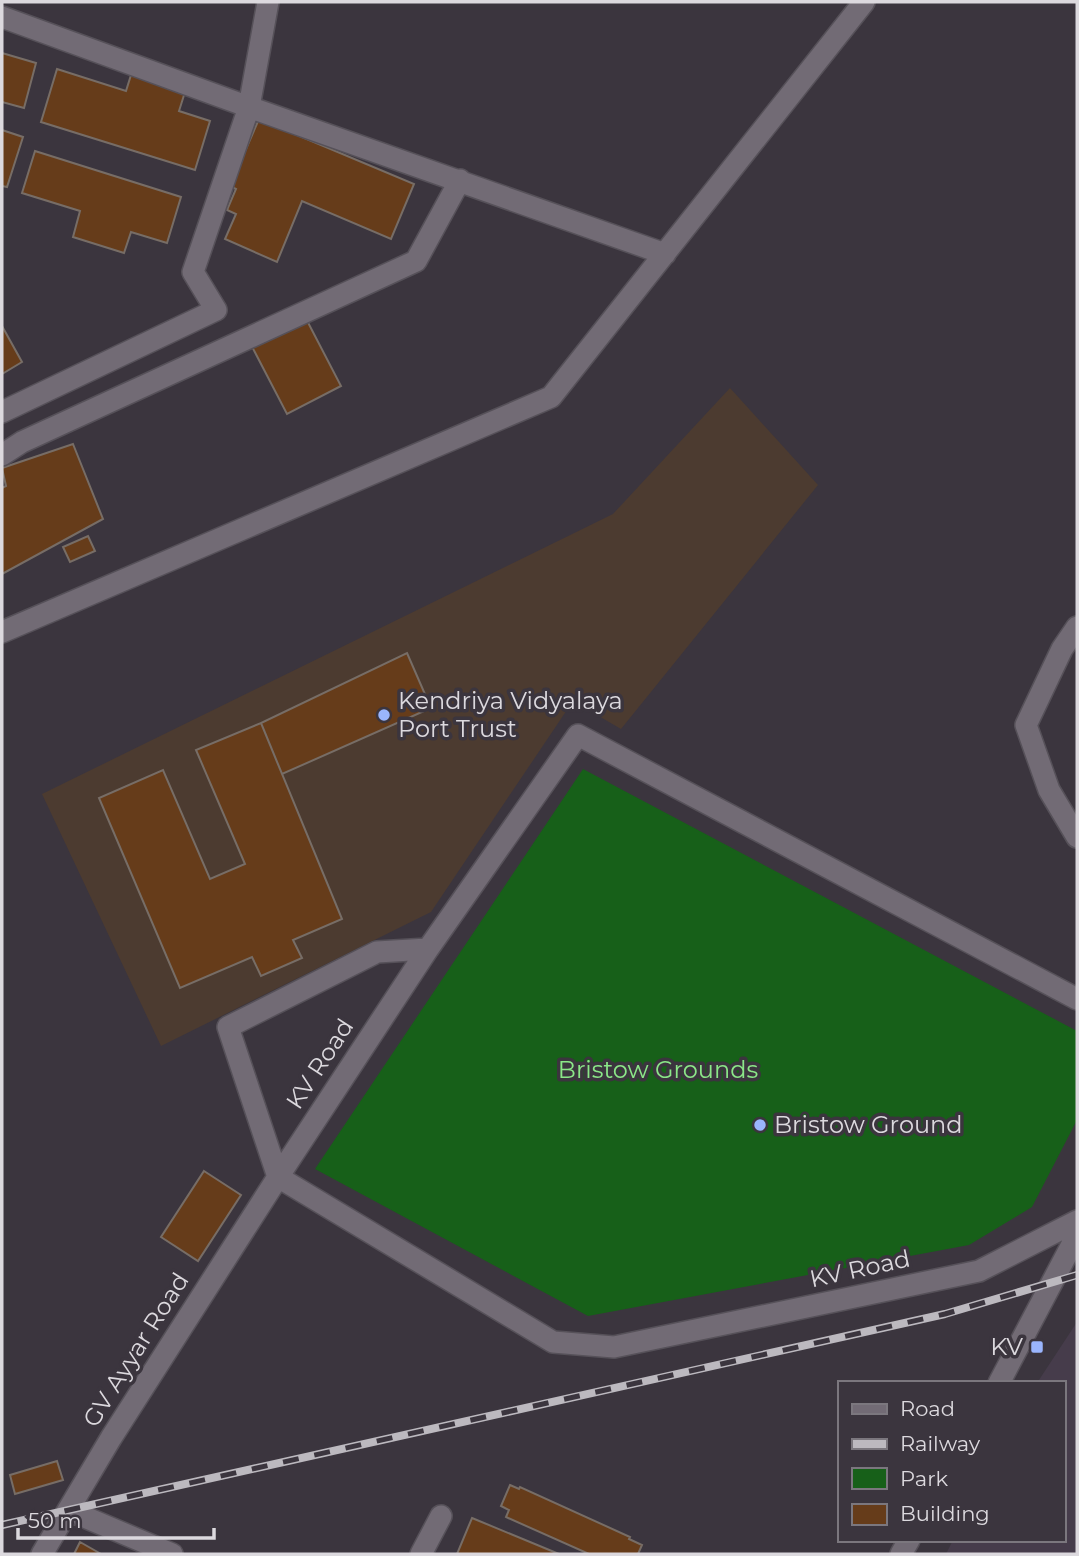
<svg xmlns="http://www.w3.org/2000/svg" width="1079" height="1556" viewBox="0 0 1079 1556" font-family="Montserrat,sans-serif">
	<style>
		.built { fill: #463c4b }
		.education { fill: #4c3b30 }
		.green { fill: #176019 }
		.building { fill: #663c1a; stroke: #776d66; stroke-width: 2 }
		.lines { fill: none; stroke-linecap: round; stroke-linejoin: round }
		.minor-casing { stroke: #565159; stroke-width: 24 }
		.minor { stroke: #726b75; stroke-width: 21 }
		.rail-casing { stroke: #bcb9bf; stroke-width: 8 }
		.rail { stroke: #3b353e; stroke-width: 5; stroke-dasharray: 16; stroke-linecap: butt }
		.poi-dot { fill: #9ab5fd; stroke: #3b353e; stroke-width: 2.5 }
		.labels { text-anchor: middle; stroke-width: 7; stroke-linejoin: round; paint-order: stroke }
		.poi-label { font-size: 24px; fill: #dcd9de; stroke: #3b353e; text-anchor: start }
		.street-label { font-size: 24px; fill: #dcd9de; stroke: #3b353e }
		.park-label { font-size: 24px; fill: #8be788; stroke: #3b353e }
	</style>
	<rect width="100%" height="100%" fill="#3b353e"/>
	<path class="built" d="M1077,1322V1554H946L953,1540H1063V1383H1037Z"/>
	<path class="education" d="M730,388L818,485L621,729L573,701L431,912L161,1046L42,794L613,514Z"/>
	<path class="green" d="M583,769L1077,1031V1120L1032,1207L969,1245L588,1316L315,1169Z"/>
	<path class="building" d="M2,53L36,63L24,108L2,102Z
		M57,69L126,91L131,75L185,92L179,111L210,121L195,170L41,122Z
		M259,119L414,184L391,239L302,201L277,262L225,239L236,214L227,210L236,189L230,186Z
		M2,130L23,137L7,187L2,186Z
		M35,151L181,197L167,243L131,232L124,253L73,237L80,211L22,193Z
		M301,309L341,386L287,414L247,337Z
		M2,326L22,362L2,374Z
		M73,444L103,519L2,574V488L6,486L2,468Z
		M88,536L95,551L70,562L63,547Z
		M407,653L431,708L282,774L261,723Z
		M261,723L342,919L293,940L302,958L261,976L252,957L180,988L99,798L163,770L210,879L245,864L196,750Z
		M204,1171L241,1195L198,1261L161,1237Z
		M57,1461L63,1480L15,1494L10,1475Z
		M510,1485L519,1489L520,1487L630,1537L629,1539L642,1545L638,1554H589L506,1517L509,1510L501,1506Z
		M472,1518L559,1554H457Z
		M80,1542L101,1554H74Z"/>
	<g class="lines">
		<defs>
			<path id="minor" d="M2,17L249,107L665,254
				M2,412L216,310L193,272L249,107L268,2
				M2,455L22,442L416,261L460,180
				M1077,627L1062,649L1026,725L1049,790L1077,837
				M2,632L551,397L864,2
				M278,1177L553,1342L614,1347L979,1271L1077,1221
				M278,1177L228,1027L377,952L428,949
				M999,1383L1077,1235
				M68,1510L172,1554
				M42,1554L111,1438L278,1177L428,949L578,735L1077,999
				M421,1554L441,1516
				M901,1554L909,1540"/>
		</defs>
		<use href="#minor" class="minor-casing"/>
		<use href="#minor" class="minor"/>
		<defs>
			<path id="rail" d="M2,1525L945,1314L1077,1275"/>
		</defs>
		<use href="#rail" class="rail-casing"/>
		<use href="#rail" class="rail"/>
	</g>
	<g class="poi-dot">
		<circle cx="384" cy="715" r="7"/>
		<circle cx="760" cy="1125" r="7"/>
		<rect x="1030" y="1340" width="14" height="14" rx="3.5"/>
	</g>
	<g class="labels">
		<g class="poi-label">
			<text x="398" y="709">Kendriya Vidyalaya<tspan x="398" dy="28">Port Trust</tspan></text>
			<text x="774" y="1133">Bristow Ground</text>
			<text x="1023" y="1355" text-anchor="end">KV</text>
		</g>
		<g class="street-label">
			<text transform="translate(320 1064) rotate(-57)" y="8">KV Road</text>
			<text transform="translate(860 1269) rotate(-12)" y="8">KV Road</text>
			<text transform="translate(136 1350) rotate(-58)" y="8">GV Ayyar Road</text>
		</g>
		<g class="park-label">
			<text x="658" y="1078">Bristow Grounds</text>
		</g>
	</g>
	<rect width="1079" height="1556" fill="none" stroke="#dcd9de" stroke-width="7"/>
	<rect x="838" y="1381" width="228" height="161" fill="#3b353e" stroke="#7b777e" stroke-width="2"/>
	<rect x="852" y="1404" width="35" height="10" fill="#726b75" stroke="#7b777e" stroke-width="2"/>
	<text x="900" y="1416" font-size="21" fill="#dcd9de">Road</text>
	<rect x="852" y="1439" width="35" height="10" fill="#bcb9bf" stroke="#7b777e" stroke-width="2"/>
	<text x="900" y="1451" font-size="21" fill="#dcd9de">Railway</text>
	<rect x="852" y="1468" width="35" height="21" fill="#176019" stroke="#7b777e" stroke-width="2"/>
	<text x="900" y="1486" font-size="21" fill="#dcd9de">Park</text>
	<rect x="852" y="1504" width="35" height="21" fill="#663c1a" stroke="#7b777e" stroke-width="2"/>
	<text x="900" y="1521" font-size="21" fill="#dcd9de">Building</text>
	<path d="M18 1528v10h196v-10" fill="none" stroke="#dcd9de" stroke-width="3.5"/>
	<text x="28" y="1528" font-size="21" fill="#dcd9de" stroke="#3b353e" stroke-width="5" paint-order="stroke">50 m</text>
</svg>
